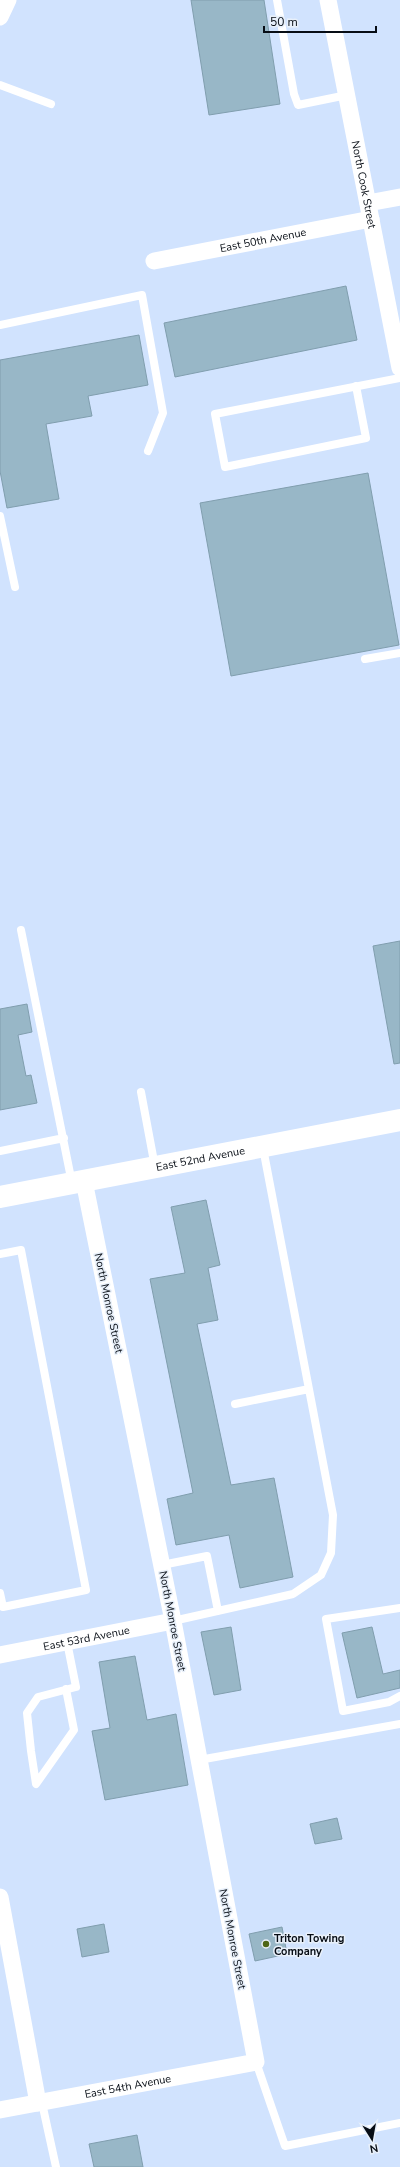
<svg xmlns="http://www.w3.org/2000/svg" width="400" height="2167" viewBox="0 0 400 2167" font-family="'Nunito Sans',sans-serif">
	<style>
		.building { fill: #98b7c7; stroke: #809eae }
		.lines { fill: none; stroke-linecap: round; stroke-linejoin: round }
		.lane { stroke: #fff; stroke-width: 8 }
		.street { stroke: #fff; stroke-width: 17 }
		.secondary { stroke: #fff; stroke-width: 22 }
		.poi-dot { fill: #4d6616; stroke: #e8f0fa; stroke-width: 1.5 }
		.labels { text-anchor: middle; stroke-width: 3; stroke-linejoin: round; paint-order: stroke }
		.street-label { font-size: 11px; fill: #070d15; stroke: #e8f0fa }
		.poi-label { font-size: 11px; font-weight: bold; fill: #070d15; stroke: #e8f0fa; text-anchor: start }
	</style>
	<rect width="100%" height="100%" fill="#d1e3fe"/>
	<path class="building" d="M191,0H264L280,104L209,115Z
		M346,286L357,340L175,377L164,323Z
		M139,335L148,385L88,396L92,416L46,424L59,499L7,508L0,471V360Z
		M368,473L399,645L231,676L200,503Z
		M400,941V1063L394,1064L373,946Z
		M27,1004L32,1032L18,1035L26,1076L31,1075L37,1103L0,1110V1009Z
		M206,1200L220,1265L208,1268L218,1320L197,1324L231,1485L274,1478L293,1577L240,1588L229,1535L176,1545L167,1499L193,1493L150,1279L185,1273L171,1207Z
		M231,1627L241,1690L214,1695L201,1632Z
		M372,1627L383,1674L400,1670V1688L357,1698L342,1633Z
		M135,1656L147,1720L176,1714L188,1785L105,1800L92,1731L110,1728L99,1662Z
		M337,1818L342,1839L315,1844L310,1824Z
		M104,1924L109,1952L82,1957L77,1929Z
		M282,1927L287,1954L255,1961L249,1934Z
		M137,2135L143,2167H94L89,2144Z"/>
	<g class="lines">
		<path class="lane" d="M277,0L294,94L298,105L347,95
			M0,85L51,104
			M0,325L142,295L163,413L148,451
			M356,386L366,438L225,467L215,414L400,378
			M0,516L15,587
			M365,659L400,653
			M21,930L72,1183
			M141,1092L155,1167
			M0,1151L64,1138
			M0,1254L21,1250L86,1590L3,1607L0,1593
			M235,1404L309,1389
			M162,1565L207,1556L218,1611
			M400,1608L326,1619L343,1711L389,1702L400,1696
			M173,1621L293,1594L321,1575L331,1553L333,1515L263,1148
			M66,1689L74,1730L36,1784L31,1751L27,1713L38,1697L76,1687L67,1642
			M199,1760L400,1724
			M256,2062L285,2146L400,2123
			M42,2103L56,2167"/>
		<g class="street">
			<path id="s1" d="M328,0L400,368"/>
			<path d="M0,17L8,0"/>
			<path d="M368,203L400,197"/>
			<path id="s2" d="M154,261L371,219"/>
			<path id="s3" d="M0,1655L173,1621"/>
			<path d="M0,1897L38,2103"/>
			<path id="s4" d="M0,2110L256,2062L173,1621L84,1181"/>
		</g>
		<path class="secondary" id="s5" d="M0,1197L400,1120"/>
	</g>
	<circle class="poi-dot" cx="266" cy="1944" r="4"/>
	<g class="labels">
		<g class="street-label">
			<text dy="4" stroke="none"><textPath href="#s1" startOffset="188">North Cook Street</textPath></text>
			<text dy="4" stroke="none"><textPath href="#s2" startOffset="111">East 50th Avenue</textPath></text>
			<text dy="4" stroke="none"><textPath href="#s5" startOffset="204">East 52nd Avenue</textPath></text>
			<text transform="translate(109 1303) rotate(78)" y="4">North Monroe Street</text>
			<text transform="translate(173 1621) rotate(79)" y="4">North Monroe Street</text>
			<text dy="4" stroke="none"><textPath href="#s3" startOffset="88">East 53rd Avenue</textPath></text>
			<text transform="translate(233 1939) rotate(79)" y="4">North Monroe Street</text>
			<text dy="4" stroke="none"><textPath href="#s4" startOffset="130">East 54th Avenue</textPath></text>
		</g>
		<g class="poi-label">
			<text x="274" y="1942">Triton Towing<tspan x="274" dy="13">Company</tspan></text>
		</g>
	</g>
	<g transform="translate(372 2139) rotate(169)" stroke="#e8f0fa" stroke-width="3" paint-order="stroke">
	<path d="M0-3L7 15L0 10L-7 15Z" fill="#070d15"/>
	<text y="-6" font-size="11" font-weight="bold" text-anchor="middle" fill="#070d15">N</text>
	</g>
	<path d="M264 26v6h112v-6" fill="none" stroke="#070d15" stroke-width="2"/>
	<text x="270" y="26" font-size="12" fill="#070d15" stroke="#e8f0fa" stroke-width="3" paint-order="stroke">50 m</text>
</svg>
